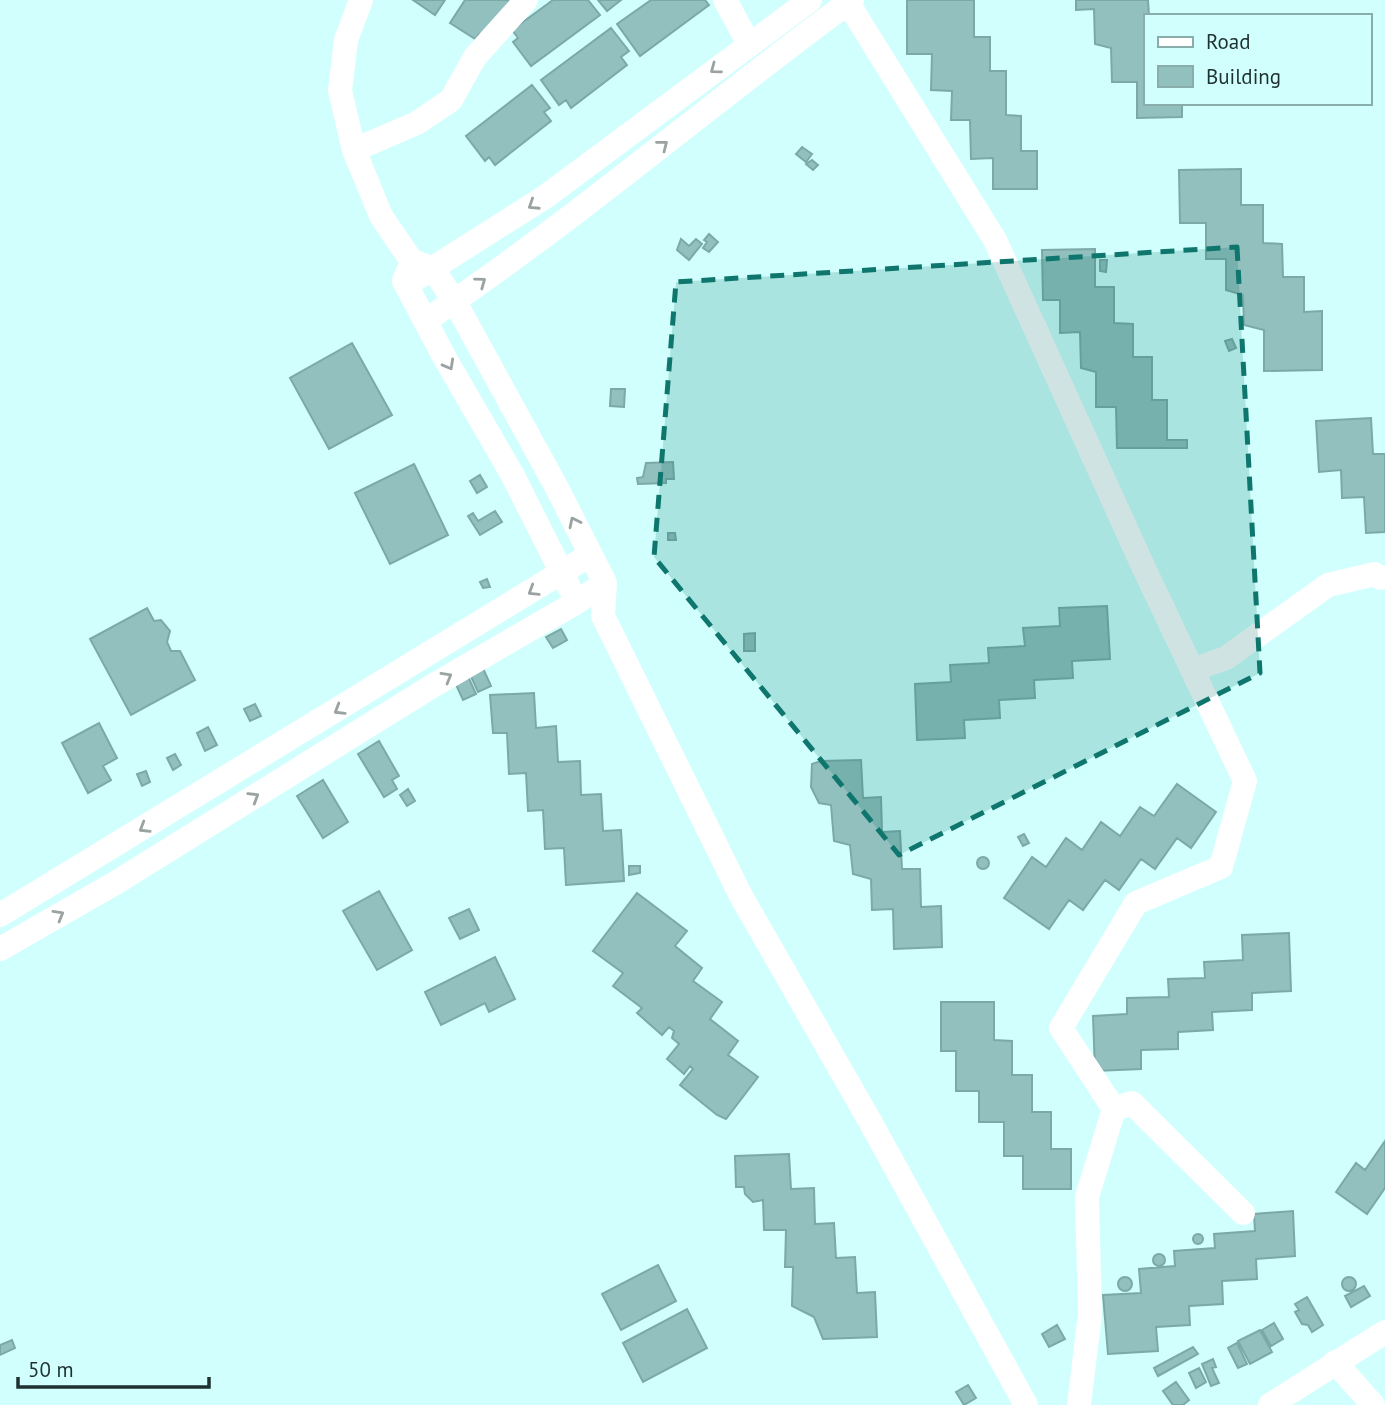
<svg xmlns="http://www.w3.org/2000/svg" width="1385" height="1405" viewBox="0 0 1385 1405" font-family="'PT Sans',sans-serif">
	<style>
		.building { fill: #92c0be; stroke: #7ca9a7; stroke-width: 2 }
		.lines { fill: none; stroke-linecap: round; stroke-linejoin: round }
		.minor { stroke: #fff; stroke-width: 24 }
		.oneway { stroke: #9aa2a2 }
		.marked { fill: #0f766e; fill-opacity: 0.2; stroke: #0f766e; stroke-width: 5; stroke-dasharray: 14 9; stroke-linejoin: round }
	</style>
	<rect width="100%" height="100%" fill="#d0fffd"/>
	<path class="building" d="M413,0H445L435,15Z
		M465,0H510L485,38L479,34L475,39L450,23Z
		M553,0H588L600,15L531,66L513,42L518,38L512,30Z
		M598,0H621L607,11Z
		M651,0H705L709,5L640,56L617,24Z
		M907,0H974V37H990V71H1006V115L1021,116V151H1037V189H993V158L971,159L970,120H951L952,91L931,90L932,54H907Z
		M1076,0H1148L1149,16H1145V103H1182V117L1137,118V82H1112L1111,48L1095,44L1094,9L1076,10Z
		M611,28L629,51L621,57L627,65L571,108L566,100L559,105L541,80Z
		M532,85L550,108L544,112L551,121L495,165L489,157L485,161L466,136Z
		M802,147L812,154L806,162L796,154Z
		M812,160L818,165L813,170L806,164Z
		M1241,169V205H1263V243L1282,244L1283,277H1304V312L1322,311V370L1264,371V330L1244,325L1243,295L1226,290V259H1206V223H1180L1179,170Z
		M709,234L718,242L709,252L703,248L707,242L704,240Z
		M681,239L689,246L696,239L702,244L689,260L677,250Z
		M1095,249V287H1114V323L1133,324V357H1152V400H1167V440H1187V448H1117L1116,407H1096V372L1081,368L1080,332L1060,333V300H1043L1042,250Z
		M1100,260H1107L1106,272L1100,271Z
		M1232,339L1236,348L1229,351L1225,341Z
		M352,343L392,415L329,449L290,378Z
		M611,389H625L624,407L610,406Z
		M1371,418L1373,454H1385V532L1366,533L1364,497L1342,498L1341,470L1319,472L1316,421Z
		M673,462L674,479H666V483L638,484L637,478L643,477L646,463Z
		M414,464L448,535L390,564L355,493Z
		M480,475L487,487L477,493L470,481Z
		M495,511L502,522L480,535L468,516L473,513L478,521Z
		M668,533H675L676,540H668Z
		M487,579L490,587L483,588L480,582Z
		M1107,606L1110,659L1072,661L1073,678L1034,680L1035,698L999,700L1000,718L964,720L965,738L917,740L915,684L951,682L950,665L989,663L988,648L1025,646L1023,628L1060,626L1059,608Z
		M147,608L154,621L161,620L170,631L167,642L171,651H180L195,680L131,715L90,639Z
		M561,629L567,640L553,648L546,637Z
		M755,633V651H744V634Z
		M481,664L491,686L478,692L468,670Z
		M466,672L476,694L463,700L453,678Z
		M534,693L536,728L556,726L558,762L580,761L581,795L601,794L603,831L621,830L624,881L566,885L564,848L545,849L543,810L528,811L526,773L509,774L507,733H493L490,695Z
		M255,704L261,716L250,721L244,709Z
		M99,723L117,758L103,766L111,780L88,793L62,743Z
		M208,727L217,745L205,751L197,733Z
		M379,741L399,776L392,780L397,789L384,797L358,754Z
		M175,754L181,765L173,770L167,758Z
		M861,760L863,798L881,797L882,832L900,831L902,869H920L921,907L941,906L942,947L894,949L893,909L872,910L871,879L853,874L850,845L834,841L831,805L819,803L811,787L812,764L821,761Z
		M146,771L150,782L142,786L137,774Z
		M323,780L348,822L323,838L297,796Z
		M1177,784L1216,812L1191,848L1177,838L1155,869L1141,859L1119,890L1105,880L1083,910L1069,900L1049,929L1004,898L1032,857L1046,867L1066,838L1082,850L1101,822L1120,836L1140,807L1154,816Z
		M408,789L415,801L407,806L400,795Z
		M1024,834L1029,843L1023,846L1018,837Z
		M977 863a6 6 0 1 1 12 0a6 6 0 1 1-12 0Z
		M629,866H640V873L629,875Z
		M379,891L412,950L377,970L343,911Z
		M637,893L687,931L675,946L702,968L693,981L722,1002L710,1019L738,1041L728,1055L758,1077L726,1119L717,1115L680,1085L693,1069L690,1066L684,1074L667,1059L679,1044L672,1038L674,1031L669,1027L662,1035L637,1013L642,1008L613,986L623,973L593,951Z
		M469,909L479,930L460,939L449,918Z
		M1289,933L1291,991L1252,993V1010L1212,1012L1213,1030L1178,1032V1049L1141,1050V1069L1095,1071L1093,1016L1127,1014V998L1169,997L1168,979L1205,978L1204,962L1243,960L1242,935Z
		M495,957L515,999L489,1012L485,1003L441,1025L425,992Z
		M941,1002H994V1040L1012,1041V1075H1032V1112H1051V1149H1071V1189H1023V1156H1004V1122H979V1091H956V1051H941Z
		M1385,1141V1188L1367,1214L1336,1192L1356,1163L1365,1170Z
		M789,1154L791,1189L814,1188L815,1224L834,1223L836,1258L855,1257L857,1293L875,1292L877,1337L823,1339L814,1317L792,1306L793,1267H785L786,1230H764L763,1200L753,1202L745,1194L744,1187H736L735,1156Z
		M1293,1211L1295,1256L1256,1259L1257,1279L1222,1281L1223,1304L1189,1306L1190,1325L1156,1327L1158,1351L1108,1354L1103,1295L1141,1293L1139,1269L1175,1266L1174,1251L1215,1248L1214,1234L1255,1231L1254,1214Z
		M1193 1239a5 5 0 1 1 10 0a5 5 0 1 1-10 0Z
		M1153 1260a6 6 0 1 1 12 0a6 6 0 1 1-12 0Z
		M658,1265L676,1301L621,1330L602,1294Z
		M1342 1284a7 7 0 1 1 14 0a7 7 0 1 1-14 0Z
		M1118 1284a7 7 0 1 1 14 0a7 7 0 1 1-14 0Z
		M1364,1286L1370,1296L1351,1307L1345,1296Z
		M1307,1297L1323,1325L1312,1332L1308,1325L1302,1324L1295,1312L1299,1310L1295,1304Z
		M687,1309L707,1348L643,1382L623,1343Z
		M1274,1323L1283,1339L1271,1346L1262,1330Z
		M1057,1325L1065,1339L1049,1347L1042,1334Z
		M1260,1330L1272,1352L1250,1364L1238,1341Z
		M12,1340L15,1348L0,1355V1345Z
		M1237,1343L1247,1364L1238,1368L1228,1348Z
		M1193,1347L1198,1354L1158,1376L1154,1368Z
		M1213,1359L1216,1367L1212,1368L1219,1383L1211,1386L1202,1364Z
		M1199,1368L1206,1382L1196,1388L1189,1373Z
		M1176,1382L1189,1400L1183,1405H1173L1163,1391Z
		M968,1385L976,1398L964,1405L956,1392Z"/>
	<g class="lines">
		<path class="minor" d="M361,0L346,40L340,91L354,150L381,216L411,260L433,269L455,302L557,488L605,583L603,616L741,896L871,1123L1026,1405
			M725,0L749,44
			M848,3L995,240L1142,564L1245,781L1221,867L1136,903L1061,1028L1114,1109L1087,1197L1090,1314L1079,1405
			M354,150L417,123L451,100L475,57L526,0
			M408,271L404,281L446,360L512,474L569,587
			M406,285L545,197L810,0
			M425,321C573,222 708,105 852,0
			M1192,670L1226,658L1328,585L1375,574L1380,578
			M0,915L590,555
			M0,949L117,882L429,688L577,602L605,583
			M1114,1109L1132,1103L1243,1213
			M1335,1362L1373,1405
			M1270,1405L1385,1332"/>
	</g>
	<defs><path id="oneway-chevron" d="M-2-3.5L2.5 0L-2 3.5" fill="none" stroke-width="1.6" stroke-linecap="round" stroke-linejoin="round" transform="scale(1.75)"/></defs>
	<g class="oneway">
		<use href="#oneway-chevron" transform="translate(715 69) rotate(143)"/>
		<use href="#oneway-chevron" transform="translate(663 145) rotate(-38)"/>
		<use href="#oneway-chevron" transform="translate(533 205) rotate(147)"/>
		<use href="#oneway-chevron" transform="translate(481 282) rotate(-36)"/>
		<use href="#oneway-chevron" transform="translate(449 365) rotate(61)"/>
		<use href="#oneway-chevron" transform="translate(574 522) rotate(-116)"/>
		<use href="#oneway-chevron" transform="translate(533 591) rotate(148)"/>
		<use href="#oneway-chevron" transform="translate(447 677) rotate(-30)"/>
		<use href="#oneway-chevron" transform="translate(339 710) rotate(149)"/>
		<use href="#oneway-chevron" transform="translate(254 797) rotate(-32)"/>
		<use href="#oneway-chevron" transform="translate(144 828) rotate(149)"/>
		<use href="#oneway-chevron" transform="translate(59 915) rotate(-30)"/>
	</g>
	<path class="marked" d="M1237,247L1260,673L899,855L654,557L676,282Z"/>
	<rect x="1144" y="14" width="228" height="91" fill="#d0fffd" stroke="#89adab" stroke-width="2"/>
	<rect x="1158" y="37" width="35" height="10" fill="#ffffff" stroke="#89adab" stroke-width="2"/>
	<text x="1206" y="49" font-size="21" fill="#1e3130">Road</text>
	<rect x="1158" y="66" width="35" height="21" fill="#92c0be" stroke="#89adab" stroke-width="2"/>
	<text x="1206" y="84" font-size="21" fill="#1e3130">Building</text>
	<path d="M18 1377v10h191v-10" fill="none" stroke="#1e3130" stroke-width="3.5"/>
	<text x="28" y="1377" font-size="21" fill="#1e3130" stroke="#d0fffd" stroke-width="5" paint-order="stroke">50 m</text>
</svg>
